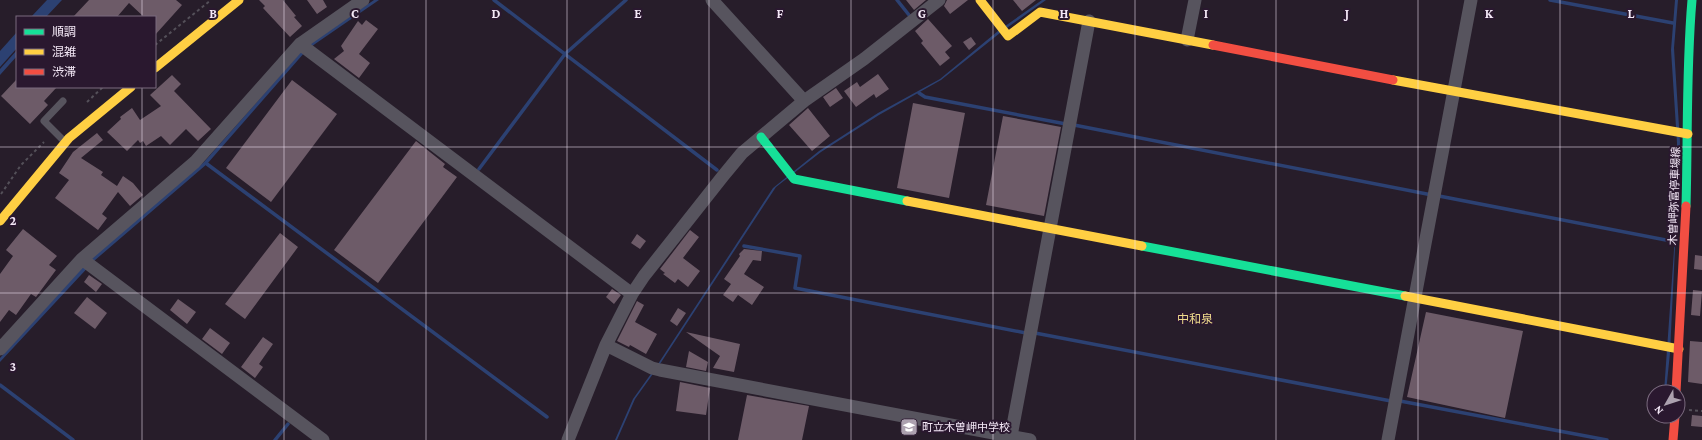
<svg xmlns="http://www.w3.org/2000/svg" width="1702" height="440" viewBox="0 0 1702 440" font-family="'Crimson Pro','Noto Sans JP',serif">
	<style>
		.water { fill: #2c4172 }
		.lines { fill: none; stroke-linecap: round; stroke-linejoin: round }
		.stream { stroke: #2c4172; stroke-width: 3.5 }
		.building { fill: #6d5b68 }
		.path { stroke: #545059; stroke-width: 2; stroke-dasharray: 3 3; stroke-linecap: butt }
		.lane { stroke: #57545e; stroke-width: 7 }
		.street { stroke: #57545e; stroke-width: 13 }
		.fast { stroke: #16e098; stroke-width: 9 }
		.slow { stroke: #ffcf43; stroke-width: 9 }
		.jam { stroke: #f24e42; stroke-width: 9 }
		.grid { fill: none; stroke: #f4e8f7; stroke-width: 1; stroke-opacity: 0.55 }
		.labels { text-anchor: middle; stroke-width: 4; stroke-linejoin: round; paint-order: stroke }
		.street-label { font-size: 11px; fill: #f4e8f7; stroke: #2a182f }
		.poi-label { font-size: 11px; fill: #f4e8f7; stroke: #2a182f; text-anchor: start }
		.neighbourhood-label { font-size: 12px; fill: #edd98b; stroke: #2a182f }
		.grid-label { font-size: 13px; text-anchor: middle; font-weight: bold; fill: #f4e8f7; stroke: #2a182f; stroke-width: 4; stroke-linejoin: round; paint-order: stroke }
	</style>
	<rect width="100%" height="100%" fill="#271d2a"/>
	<path class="water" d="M47,0H62L46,17H31Z
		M374,0H379L315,44L305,52L207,164L94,261L0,362V358L91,258L204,162L300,53L312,42Z
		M1042,0H1046L1000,33L941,80L879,115L821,152L776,187L660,364L635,399L617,440H615L633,399L658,364L773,188L819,151L878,113L940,79L998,31Z
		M1675,0H1678L1674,48L1680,142L1670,353L1666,392H1664L1675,236L1677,143L1671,50Z
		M17,32V48L0,67V51Z
		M17,50V56L0,75V69Z"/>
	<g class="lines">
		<path class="stream" d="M494,0L717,170
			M897,0L909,15
			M1550,0L1673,23
			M919,93L925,97L1066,124
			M1074,125L1432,195
			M207,164L547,417
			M479,169L565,54L626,0
			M1439,196L1671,241
			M744,246L800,256L795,288L1026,333
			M1035,333L1391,401
			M0,385L73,440
			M1400,401L1607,440
			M275,440L288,424"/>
	</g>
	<path class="building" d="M89,0H176L182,5L155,35V17H144L129,3L117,17H73Z
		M259,0H283L296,16L294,17L302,26L290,37L263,8L265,6Z
		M307,0H323L327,7L317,14Z
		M906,0H926L914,10Z
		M947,0H968L950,14L944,6Z
		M1013,0H1036L1022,11Z
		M928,19L952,46L945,52L950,58L940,66L921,43L923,41L915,31Z
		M366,20L378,29L359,54L370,63L359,78L334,59L344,51L341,46L358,21L362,25Z
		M971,37L976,44L969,50L963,42Z
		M878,74L889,89L876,98L874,94L856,107L844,91L857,82L860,87Z
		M172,75L181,84L174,91L211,129L198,141L186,129L170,145L161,136L146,146L143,141L140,143L138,140L127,151L107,132L121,119L120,117L132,108L140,120L161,106L150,95Z
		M17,79V87H57L44,101L48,105L30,124L1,96Z
		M292,80L337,114L271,202L226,168Z
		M836,88L843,98L830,107L823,97Z
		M913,103L965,113L949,198L897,188Z
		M808,108L830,136L812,151L789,125Z
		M1003,116L1061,127L1044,216L986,205Z
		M97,133L103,140L81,158L103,172L101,175L117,186L123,176L133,183L143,195L130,206L118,192L102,214L107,218L98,230L55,198L69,180L59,173L73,152Z
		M416,141L445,164L443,167L457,177L378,283L334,250Z
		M23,229L57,256L49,265L56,270L36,297L31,294L16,315L9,310L0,322V274L13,256L6,250Z
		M690,230L699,237L683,258L700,271L688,287L678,279L675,283L663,274L665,273L660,269Z
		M280,233L298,247L245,319L225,304Z
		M637,234L646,241L640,249L631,243Z
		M744,249L762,251L761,261L753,260L744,274L764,287L752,305L738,295L733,302L723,295L731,284L724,279L740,256L739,254Z
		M1695,255L1702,256V270L1694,269Z
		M89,275L102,284L96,292L84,282Z
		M612,289L621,295L614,304L606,297Z
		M1693,290L1702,291L1700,316L1691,315Z
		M87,297L107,313L95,329L74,313Z
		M178,299L196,312L187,324L170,310Z
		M637,301L644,305L635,322L657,334L646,354L630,345L629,347L617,341Z
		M678,308L686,313L677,326L670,321Z
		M1426,312L1523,331L1505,418L1407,397Z
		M210,328L230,343L222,354L202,339Z
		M686,332L740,344L734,372L713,368L720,356Z
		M263,337L273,344L259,364L263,367L255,378L241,367Z
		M1690,341L1702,342V384L1688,382Z
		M689,351L708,362L706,371L686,367Z
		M680,382L710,388L706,415L676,411Z
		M747,395L809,406L802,440H738Z
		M1692,415L1702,416V427L1691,426Z"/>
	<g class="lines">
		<path class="path" d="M155,45L211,0
			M87,102L103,87
			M1,194L21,165L44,142
			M1689,410L1702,411"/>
		<path class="lane" d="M63,101L44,121L65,142"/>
		<path class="street" d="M712,0L804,101
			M1187,40L1195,0
			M300,44L632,294
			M82,259L323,440
			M606,345L652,368L660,370L1030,440
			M0,349L82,259L195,162L300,44L363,0
			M1011,436L1089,21
			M568,440L606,345L632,294L644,276L723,176L742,153L804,101L864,59L939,0
			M1388,440L1471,0"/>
		<path class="fast" d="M761,137L794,179L907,201
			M1686,206C1688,137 1686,68 1692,0
			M1142,246L1405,296"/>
		<path class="slow" d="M980,0L1008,36L1040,12L1213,45
			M155,68L239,0
			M1393,80L1688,134
			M907,201L1142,246
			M0,221L69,138L131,87
			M1405,296L1679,349"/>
		<path class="jam" d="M1213,45L1393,80
			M1676,392L1686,206
			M1673,440L1675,416"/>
	</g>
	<path class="grid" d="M142,0V17M284,0V440M426,0V440M567,0V440M709,0V440M851,0V440M993,0V440M1135,0V440M1276,0V440M1418,0V440M1560,0V440M142,87V440M0,147H1702M0,293H1702"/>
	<defs>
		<symbol id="school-square" viewBox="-11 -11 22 22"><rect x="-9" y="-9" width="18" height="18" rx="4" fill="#aca1af" stroke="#2a182f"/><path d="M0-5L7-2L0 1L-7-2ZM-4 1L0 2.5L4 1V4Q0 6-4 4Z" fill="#fff"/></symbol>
	</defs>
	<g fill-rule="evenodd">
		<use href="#school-square" x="899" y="417" width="20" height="20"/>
	</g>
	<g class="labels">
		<g class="street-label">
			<text transform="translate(1674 196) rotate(-88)" y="4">木曽岬弥富停車場線</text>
		</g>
		<g class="poi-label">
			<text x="922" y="431">町立木曽岬中学校</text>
		</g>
		<g class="neighbourhood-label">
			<text x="1195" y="323">中和泉</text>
		</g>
	</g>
	<g class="grid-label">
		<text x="213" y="18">B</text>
		<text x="355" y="18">C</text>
		<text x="496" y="18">D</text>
		<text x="638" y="18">E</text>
		<text x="780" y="18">F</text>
		<text x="922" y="18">G</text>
		<text x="1064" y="18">H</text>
		<text x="1206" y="18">I</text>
		<text x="1347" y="18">J</text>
		<text x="1489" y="18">K</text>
		<text x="1631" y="18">L</text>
		<text x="13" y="225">2</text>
		<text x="13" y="371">3</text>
	</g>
	<rect x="16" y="16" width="140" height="72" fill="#2a182f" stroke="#7b6b7f"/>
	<rect x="24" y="29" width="20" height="6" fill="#16e098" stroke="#7b6b7f"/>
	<text x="52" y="36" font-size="12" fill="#f4e8f7">順調</text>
	<rect x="24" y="49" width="20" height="6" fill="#ffcf43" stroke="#7b6b7f"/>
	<text x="52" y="56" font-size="12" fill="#f4e8f7">混雑</text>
	<rect x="24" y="69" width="20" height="6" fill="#f24e42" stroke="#7b6b7f"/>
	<text x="52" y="76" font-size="12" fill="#f4e8f7">渋滞</text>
	<g transform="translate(1666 404) rotate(231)"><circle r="19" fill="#2a182f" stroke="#7b6b7f"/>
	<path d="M0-3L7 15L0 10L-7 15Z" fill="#aca1af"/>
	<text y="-6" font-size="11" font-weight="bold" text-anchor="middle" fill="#f4e8f7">N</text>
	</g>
</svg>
